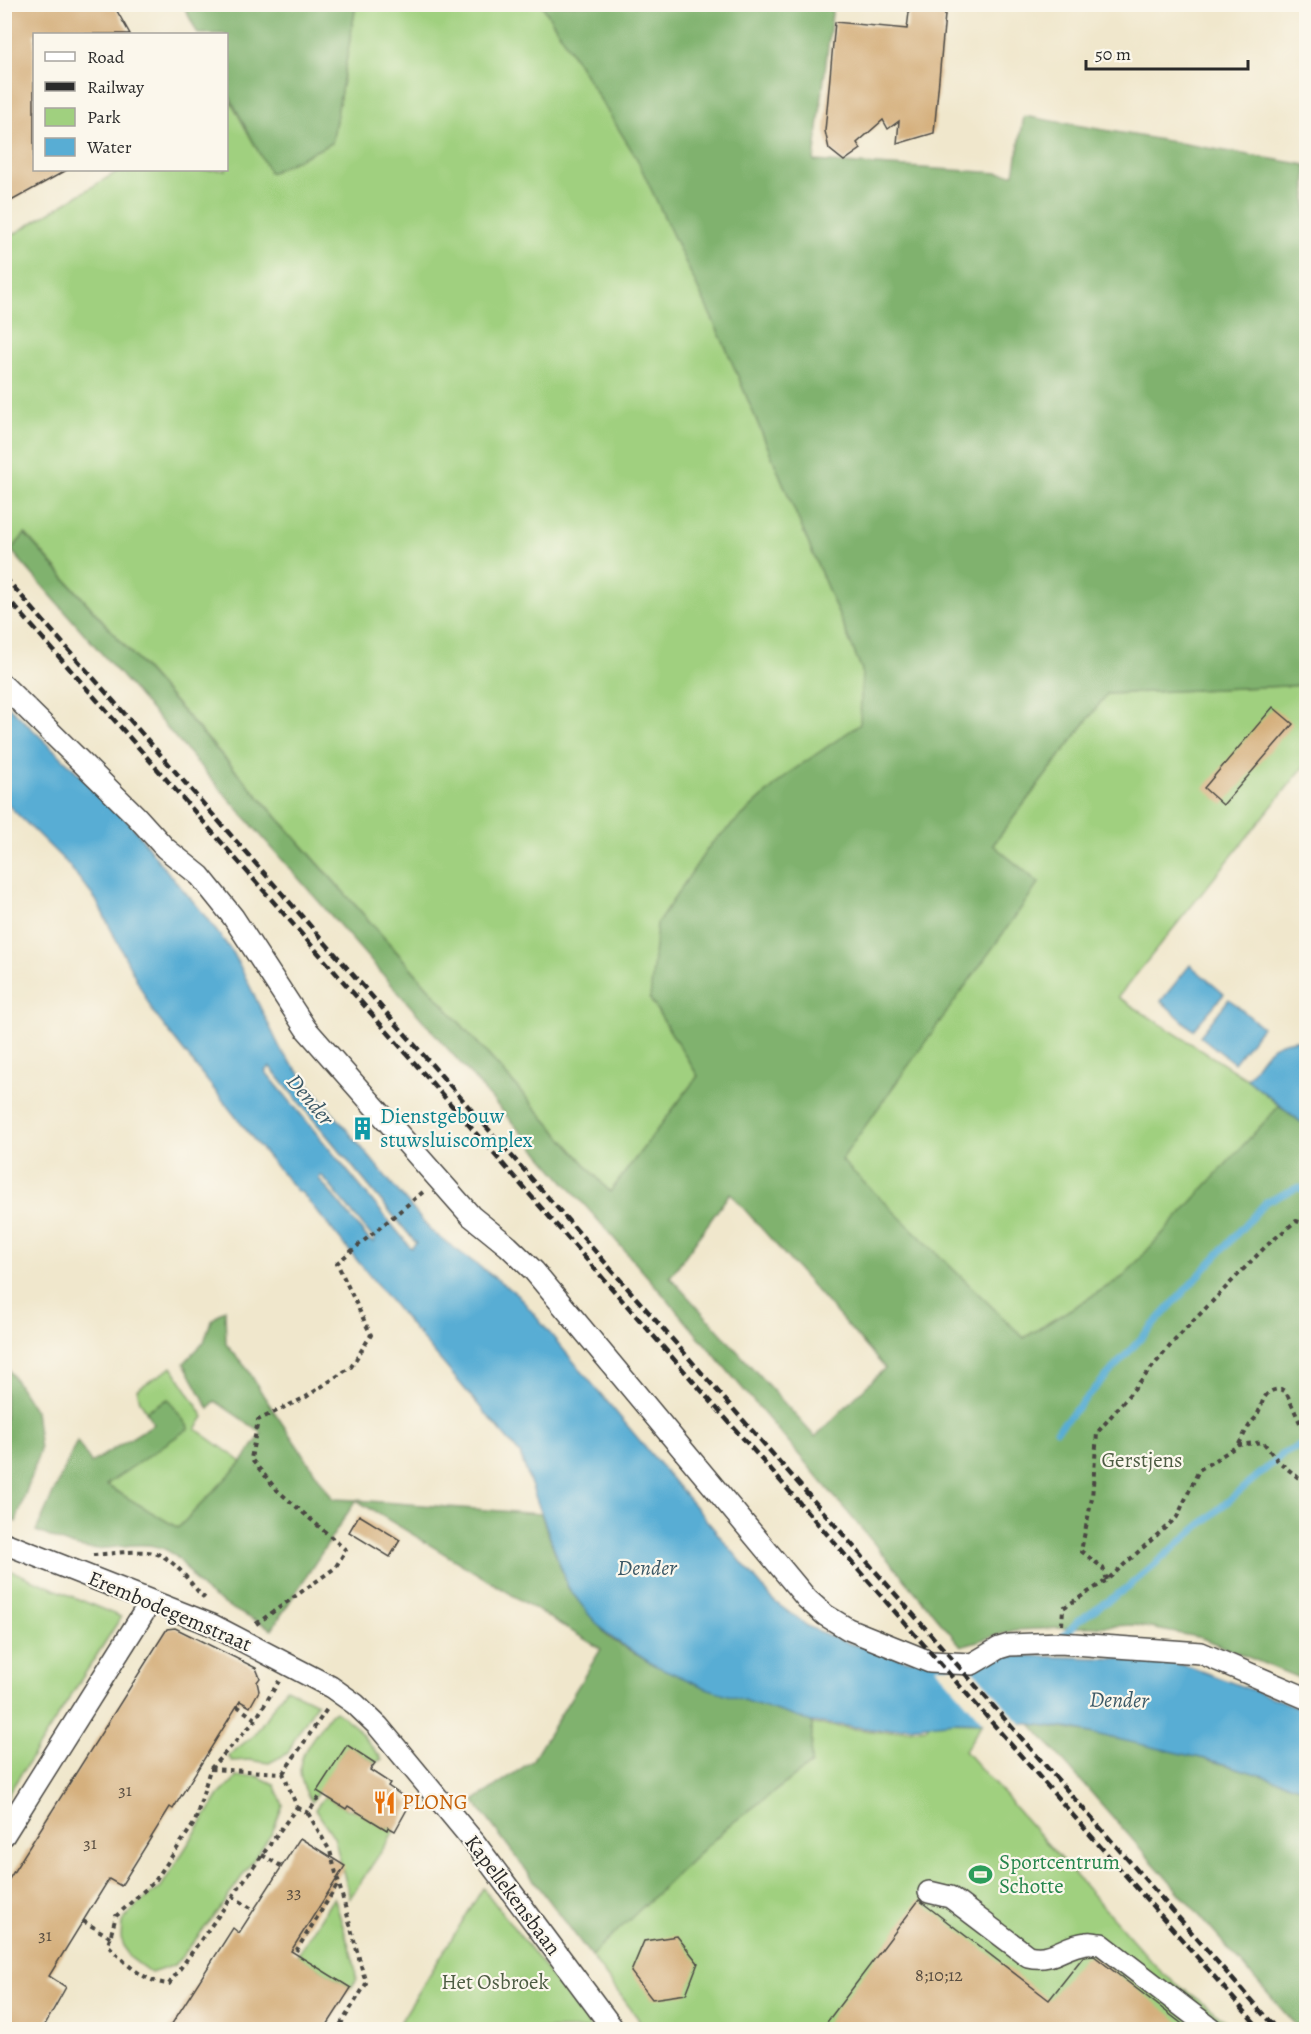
<svg xmlns="http://www.w3.org/2000/svg" width="1311" height="2034" viewBox="0 0 1311 2034" font-family="Alegreya,serif">
	<style>
		.green { fill: #a0d07f; stroke: #667e55; stroke-width: 1.5 }
		.forest { fill: #80b26e; stroke: #566e4c; stroke-width: 1.5; fill-rule: evenodd }
		.water { fill: #58add4; stroke: #426c80; stroke-width: 1.5; fill-rule: evenodd }
		.pier { fill: #f0e7cc }
		.lines { fill: none; stroke-linecap: round; stroke-linejoin: round }
		.stream { stroke: #58add4; stroke-width: 7 }
		.building { fill: #d5b07e }
		.minor-casing { stroke: #494743; stroke-width: 24 }
		.path { stroke: #494743; stroke-width: 4; stroke-dasharray: 4.5 4.5; stroke-linecap: butt }
		.minor { stroke: #fff; stroke-width: 21 }
		.rail { stroke: #2b2b2b; stroke-width: 4.5; stroke-dasharray: 9 4.5; stroke-linecap: butt }
		.labels { text-anchor: middle; stroke-width: 4.5; stroke-linejoin: round; paint-order: stroke }
		.number-label { font-size: 18px; fill: #564c40 }
		.culture-label { font-size: 21px; fill: #0d838f; stroke: #fbf7ec; text-anchor: start }
		.park-label { font-size: 21px; fill: #4e5d44; stroke: #fbf7ec }
		.street-label { font-size: 21px; fill: #2b2b2b; stroke: #fbf7ec }
		.food-label { font-size: 21px; fill: #c56008; stroke: #fbf7ec; text-anchor: start }
		.leisure-label { font-size: 21px; fill: #27864d; stroke: #fbf7ec; text-anchor: start }
		.water-label { font-size: 22px; font-style: italic; fill: #3b5866; stroke: #fbf7ec }
	</style>
	<rect width="100%" height="100%" fill="#fbf7ec"/>
	<filter id="ink" filterUnits="userSpaceOnUse"><feTurbulence type="fractalNoise" baseFrequency=".0167" numOctaves="2"/><feDisplacementMap in="SourceGraphic" scale="12" xChannelSelector="R" yChannelSelector="G"/><feConvolveMatrix kernelMatrix="1 2 1 2 8 2 1 2 1" color-interpolation-filters="sRGB"/></filter>
	<filter id="wash" filterUnits="userSpaceOnUse"><feTurbulence type="fractalNoise" baseFrequency=".008" numOctaves="4" result="noise"/><feDisplacementMap in="SourceGraphic" scale="24" xChannelSelector="R" yChannelSelector="G"/><feGaussianBlur stdDeviation="1.35" result="paint"/><feColorMatrix in="noise" values="0 0 0 0 0 0 0 0 0 0 0 0 0 0 0 0 0 1.4 0 .05"/><feComposite in="paint" operator="in"/></filter>
	<g filter="url(#wash)">
		<rect width="100%" height="100%" fill="#f0e7cc"/>
		<path class="green" d="M356,5H542L636,157L726,348L862,670L861,724L789,773L710,845L650,999L698,1076L610,1192L26,534L11,550L5,543L4,240L120,170H226L227,105L231,102L270,173L332,143Z
			M1306,685V764L1118,997L1247,1079L1279,1106L1123,1277L1024,1338L840,1160L1039,883L993,845L1107,694Z
			M172,1367L204,1417L196,1429L242,1462L178,1528L105,1485L189,1428L168,1399L146,1411L140,1401L137,1389Z
			M5,1568L121,1617L5,1799Z
			M286,1688L317,1703L296,1736L288,1753L269,1763L249,1760L232,1761L228,1756L255,1734Z
			M336,1711L356,1727L382,1759L375,1763L347,1746L312,1802C286,1763 307,1748 330,1714Z
			M939,1722L982,1723L965,1751L1162,1973L1225,2020L1231,2029H646L591,1956L727,1827L811,1764L812,1724L880,1732L928,1728L929,1724Z
			M257,1776L274,1784L283,1805L272,1833L219,1910L175,1965L151,1973L128,1956L121,1938L122,1922L137,1905L161,1887L219,1795L237,1777Z
			M325,1796L346,1809L355,1810L387,1829L389,1827L395,1831L350,1898L334,1837L315,1809Z
			M483,1888L592,2029H396Z
			M334,1897L355,1966L356,1980L351,1988L297,1956Z"/>
		<path class="forest" d="M183,5H356L332,143L270,173L227,92L226,34H198Z
			M542,5H833L814,161L1014,174L1024,116L1306,165V685L1107,694L993,845L1039,883L841,1160L1024,1338L1123,1277L1279,1106L1306,1126V1681L1202,1638L1135,1625L1015,1630L961,1646L660,1291L11,550L25,534L610,1192L698,1076L650,999L657,924L710,845L789,773L860,724L862,670L726,348L636,157ZM730,1193L885,1368L815,1437L670,1277Z
			M225,1309L226,1344L248,1370L263,1395L333,1499L356,1500L541,1514L568,1588L609,1638L652,1664L812,1722L811,1764L727,1827L591,1956L474,1801L532,1761L601,1649L356,1500L272,1629C249,1617 225,1607 204,1590C190,1578 183,1556 162,1548C139,1540 116,1549 93,1549C74,1549 54,1538 36,1531L77,1441L91,1463L154,1424L146,1411L168,1399L189,1428L106,1485L178,1528L242,1462L262,1433L215,1401L209,1409L184,1363L204,1342L211,1321Z
			M5,1364L35,1411L40,1450L16,1522L5,1517Z
			M1031,1724C1125,1735 1216,1761 1306,1789V2029H1299Z"/>
		<path class="water" d="M4,702L131,824L160,863L198,907L234,954L282,1052L431,1231L517,1294L775,1602L809,1627L842,1641L906,1660L998,1655L1161,1660L1190,1667L1306,1710V1789L1214,1761L1073,1729L1031,1724L955,1722L880,1730L812,1722L706,1688L652,1664L609,1636L590,1616L568,1587L520,1454L418,1334L420,1333L418,1331L416,1332L301,1192H298L258,1145L153,1012L96,900L67,863L5,802ZM270,1067L416,1243L411,1248L265,1071ZM320,1175L323,1177L374,1239V1242L370,1241L319,1179Z
			M1190,965L1224,994L1193,1030L1161,1001Z
			M1229,999L1262,1027L1234,1063L1200,1036Z
			M1306,1035V1126L1247,1079C1267,1052 1268,1041 1305,1039Z"/>
		<path class="pier" d="M970,1666L1024,1727L985,1725L935,1667Z"/>
		<g class="lines">
			<path class="stream" d="M1057,1430L1266,1202L1299,1187L1306,1192
				M1063,1637L1078,1621L1128,1587L1283,1454L1306,1443"/>
		</g>
		<g id="blocks">
			<path class="building" d="M4,4H113L130,34H34V170H67L4,205Z
				M910,4H946L934,133L897,144L899,121L888,129L883,120L857,143L861,149L844,161L829,149L825,131L835,22L907,29Z
				M1273,707L1293,724L1223,805L1204,788Z
				M359,1515L400,1540L390,1557L349,1532Z
				M175,1628L256,1668L260,1678L257,1682L259,1691L250,1707L240,1701L173,1809L170,1807L121,1886L109,1879L49,1976L66,1987L42,2030H4V1887L167,1629Z
				M347,1745L375,1763L370,1770L390,1783L388,1786L404,1797L403,1799L410,1804L395,1831L388,1827L387,1830L348,1806L346,1809L317,1791Z
				M300,1838L345,1866L291,1951L351,1988L324,2030H168L233,1928L239,1933Z
				M919,1900L1049,2000L1083,1957L1094,1956L1190,2030H821Z
				M677,1936L698,1963L686,1994L652,1999L631,1972L644,1941Z"/>
		</g>
	</g>
	<g filter="url(#ink)">
		<use href="#blocks" fill-opacity="0" stroke="#494743" stroke-width="1.5"/>
		<g class="lines">
			<defs>
				<path id="minor" d="M4,686L136,816L165,848L200,876L233,917L306,1029L471,1216L508,1246L534,1271L807,1599L825,1615L848,1629L930,1662L972,1664L999,1648L1009,1645L1060,1643L1201,1653L1306,1698
					M4,1543L212,1625L331,1687L355,1704L378,1726L475,1843L614,2030
					M4,1835L151,1601
					M929,1892L950,1897L1028,1956C1054,1962 1063,1945 1087,1943C1091,1942 1096,1944 1101,1944L1213,2030"/>
			</defs>
			<use href="#minor" class="minor-casing"/>
			<path class="path" d="M1239,1444C1243,1437 1246,1430 1251,1423C1253,1420 1256,1418 1257,1415C1264,1402 1262,1390 1281,1389L1286,1392L1306,1436
				M93,1555C111,1554 145,1548 160,1555C177,1563 189,1581 201,1595L205,1598
				M1107,1580L1103,1568L1081,1551L1092,1498L1097,1433L1175,1340L1266,1246L1296,1221L1306,1224
				M256,1624L335,1568L346,1550L277,1490L251,1459L258,1420L306,1397L351,1367L371,1335L337,1263L423,1192
				M1062,1625L1063,1608L1107,1580L1177,1517L1199,1470L1239,1445L1263,1442L1278,1461L1301,1480L1306,1488
				M237,1706L255,1719
				M210,1769L283,1773L297,1807L169,1984C143,1982 125,1963 108,1945L116,1916L155,1881L195,1822L210,1769L254,1722L279,1681
				M283,1773L327,1709
				M297,1807L308,1813L321,1794
				M308,1813L330,1851L366,1984L337,2030
				M262,1855L281,1866
				M232,1896L254,1910
				M83,1921L110,1937
				M296,1951L338,1884"/>
			<use href="#minor" class="minor"/>
			<path class="rail" d="M4,576L1277,2030
				M4,594L1261,2030"/>
		</g>
	</g>
	<defs>
		<symbol id="building-bare" viewBox="-9 -9 18 18"><path d="M-4-6H4V6H1V3H-1V6H-4ZM-2.5-4.3h1.7v1.8h-1.7ZM.8-4.3h1.7v1.8H.8ZM-2.5-1h1.7V.8h-1.7ZM.8-1h1.7V.8H.8Z" fill="#0f9aa8" stroke="#fbf7ec" stroke-width="2.5" paint-order="stroke"/></symbol>
		<symbol id="restaurant-bare" viewBox="-9 -9 18 18"><path d="M-5-6h1v4h1v-4h1v4h1v-4h1v5L-1.5 .5V6h-2V.5L-5-1ZM5-6V6H3V1.5H1.5Q1.5-4 5-6Z" fill="#e8710a" stroke="#fbf7ec" stroke-width="2.5" paint-order="stroke"/></symbol>
		<symbol id="stadium-bare" viewBox="-9 -9 18 18"><path d="M0-5a6.5 5 0 1 0 0 10a6.5 5 0 1 0 0-10ZM-3.5-1.8h7v3.6h-7Z" fill="#2e9e5b" stroke="#fbf7ec" stroke-width="2.5" paint-order="stroke"/></symbol>
	</defs>
	<g fill-rule="evenodd">
		<use href="#building-bare" x="346" y="1112" width="33" height="33"/>
		<use href="#restaurant-bare" x="368" y="1786" width="33" height="33"/>
		<use href="#stadium-bare" x="964" y="1858" width="33" height="33"/>
	</g>
	<g class="labels">
		<g class="number-label">
			<text x="125" y="1796">31</text>
			<text x="90" y="1849">31</text>
			<text x="294" y="1898">33</text>
			<text x="45" y="1941">31</text>
			<text x="939" y="1981">8;10;12</text>
		</g>
		<g class="culture-label">
			<text x="380" y="1123">Dienstgebouw<tspan x="380" dy="24">stuwsluiscomplex</tspan></text>
		</g>
		<g class="park-label">
			<text x="1142" y="1467">Gerstjens</text>
			<text x="495" y="1989">Het Osbroek</text>
		</g>
		<g class="street-label">
			<text transform="translate(170 1611) rotate(23)" y="7">Erembodegemstraat</text>
			<text transform="translate(513 1895) rotate(53)" y="7">Kapellekensbaan</text>
		</g>
		<g class="food-label">
			<text x="402" y="1809">PLONG</text>
		</g>
		<g class="leisure-label">
			<text x="999" y="1869">Sportcentrum<tspan x="999" dy="24">Schotte</tspan></text>
		</g>
		<g class="water-label">
			<text transform="translate(311 1099) rotate(50)" y="8">Dender</text>
			<text x="647" y="1575">Dender</text>
			<text transform="translate(1119 1699) rotate(1)" y="8">Dender</text>
		</g>
	</g>
	<rect width="1311" height="2034" fill="none" stroke="#fbf7ec" stroke-width="24"/>
	<rect x="33" y="33" width="195" height="138" fill="#fbf7ec" stroke="#a8a59f" stroke-width="1.5"/>
	<rect x="45" y="52" width="30" height="9" fill="#ffffff" stroke="#a8a59f" stroke-width="1.5"/>
	<text x="87" y="63" font-size="18" fill="#2b2b2b">Road</text>
	<rect x="45" y="82" width="30" height="9" fill="#2b2b2b" stroke="#a8a59f" stroke-width="1.5"/>
	<text x="87" y="93" font-size="18" fill="#2b2b2b">Railway</text>
	<rect x="45" y="108" width="30" height="18" fill="#a0d07f" stroke="#a8a59f" stroke-width="1.5"/>
	<text x="87" y="123" font-size="18" fill="#2b2b2b">Park</text>
	<rect x="45" y="138" width="30" height="18" fill="#58add4" stroke="#a8a59f" stroke-width="1.5"/>
	<text x="87" y="153" font-size="18" fill="#2b2b2b">Water</text>
	<path d="M1086 60v9h162v-9" fill="none" stroke="#2b2b2b" stroke-width="3"/>
	<text x="1095" y="60" font-size="18" fill="#2b2b2b" stroke="#fbf7ec" stroke-width="4.5" paint-order="stroke">50 m</text>
</svg>
